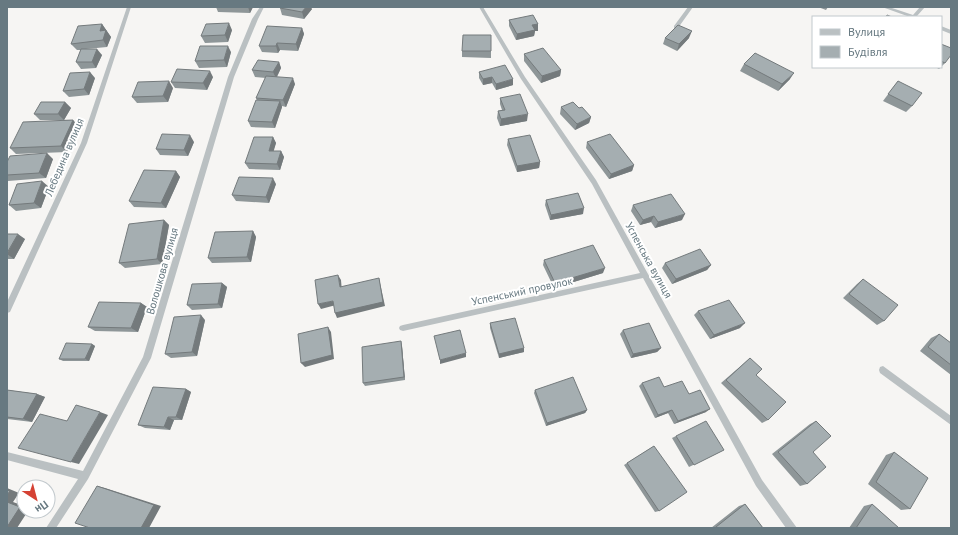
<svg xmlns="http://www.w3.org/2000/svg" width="958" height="535" viewBox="0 0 958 535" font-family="'PT Sans',sans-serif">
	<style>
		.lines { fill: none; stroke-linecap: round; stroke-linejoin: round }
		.minor { fill: #bac0c2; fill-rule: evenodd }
		.wall { fill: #8e9698 }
		.shaded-wall { fill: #747a7c }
		.building { fill: #a5aeb1; stroke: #747a7c }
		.labels { text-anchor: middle; stroke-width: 4; stroke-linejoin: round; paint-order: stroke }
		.street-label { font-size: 11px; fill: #677981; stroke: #fff }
	</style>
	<rect width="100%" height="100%" fill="#f6f5f3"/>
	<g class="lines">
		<path class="minor" d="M127,7H131L87,143L10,312L7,313V302L81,143Z
			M260,7H264L258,19L234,77L151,358L88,479L56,528H46L78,479L7,460V452L83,471L143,357L228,77L252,19Z
			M479,7H483L525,77L596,180L762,480L797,528H786L756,486L643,278L403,331L400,330L399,328L400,326L403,325L640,273L592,184L521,79Z
			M688,7H693L678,28H674V26Z
			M882,7H889L913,15L920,7H925L917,16L918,17H910Z
			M941,26L951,30V34L941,30Z
			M883,366L951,416V425L880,373L879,370L880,367Z"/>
	</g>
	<path class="wall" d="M216,7H253L250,13L218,12Z
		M818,7H828L826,10Z
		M280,8L312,9L304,19L282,15Z
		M509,20L538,24V31H535L534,36L516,40L509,26Z
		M102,24L111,37L107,47L86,49L102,55L96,68L81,69L76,62L81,50H77L71,44Z
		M302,28L304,34L298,51L280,50L278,53L262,52L259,46Z
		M232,30L228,42L205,43L201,36Z
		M491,35V58L462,57V51Z
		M665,38H689L677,51L663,44Z
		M941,44L945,63L939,69L935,67H941Z
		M231,52L227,67L199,68L195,61Z
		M524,54L561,70L560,76L541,83L524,61Z
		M279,62L281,68L277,77L295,84L286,107L282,106V107L275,128L251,127L248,121L257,100L256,98L266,78L255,77L252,70Z
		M744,64L790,79L778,91L740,71Z
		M479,72L513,85L496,90L492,83L483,85L479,78Z
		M213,77L207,90L175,88L171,82Z
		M95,78L89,95L69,97L63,91Z
		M898,81L912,106L906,112L883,101Z
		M173,88L168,102L137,103L132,97Z
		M500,98L527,121L500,126L497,118L498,111L502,110L500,104Z
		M65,102L71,108L64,120H73L78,126L67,152L16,154L10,148L64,120H40L34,114Z
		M561,107L579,108L591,117L589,123L575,130L560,114Z
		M273,137L276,143L273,151H281L284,157L280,170L249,169L245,163Z
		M508,139L540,162L539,168L517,172L507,145Z
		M194,142L188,156L160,155L156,149Z
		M587,142L634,165L632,171L609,179L586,148Z
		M53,159L46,178L8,181H7V162Z
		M176,171L180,177L166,208L134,207L129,201Z
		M276,184L269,203L236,201L232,195Z
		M49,187L41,208L16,211L9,205Z
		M546,200L583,214L550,220L545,205Z
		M633,205L682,220L655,228L651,222L640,225L631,211Z
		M164,220L169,225L162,264L125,268L119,263Z
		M253,231L256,237L251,262L212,263L208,258Z
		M7,234L25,239L14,259H7Z
		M544,260L603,273L554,288L543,265Z
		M665,263L711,265L707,270L672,284L662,268Z
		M863,279L884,321L877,325L843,298L857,284Z
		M222,283L227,287L222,308L192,310L187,305Z
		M141,303L147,307L138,332L95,331L88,327Z
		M698,311L740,328L710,339L694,315Z
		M205,320L197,356L171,358L165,354Z
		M490,323L524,348V352L499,358L490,328Z
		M623,330L661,348L657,352L631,358L620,334Z
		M939,334L951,343V375L920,351L931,338Z
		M401,341L402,346L405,380L365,386L363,383Z
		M92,344L95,346L89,361H63L59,359Z
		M750,358L756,375L768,420L762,423L721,383Z
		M642,383L664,387L689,394L706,412L674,424L668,413L655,418L639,386Z
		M186,389L191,392L182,420H174L170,430L145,428L138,425Z
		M7,390L37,394L45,397L32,422L7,419Z
		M535,390L587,410L585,413L546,426L534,393Z
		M816,421L813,452L807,484L800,486L772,454L810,424Z
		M676,436L724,450L689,467L672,438Z
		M654,446L659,511L655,512L624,465Z
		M894,452L910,509L901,510L868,484L886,455Z
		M745,504L763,528H711L739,506Z
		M872,504L899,528H849L864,506Z"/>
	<path class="shaded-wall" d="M248,7H253L250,13Z
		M306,7H311L312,9L304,19L302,12Z
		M229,23L232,30L228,42L225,35Z
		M102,24L111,37L107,47L103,40L100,31Z
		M538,24V31H535L534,36L516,40L517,34L532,25Z
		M302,28L304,34L298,51L296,44Z
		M692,31L689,38L677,51L679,44Z
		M277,43L280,50L278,53L276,46Z
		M228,46L231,52L227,67L224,60Z
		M97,49L102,55L96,68L92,62Z
		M279,62L281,68L276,78L273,72Z
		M561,70L560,76L541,83L542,76Z
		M210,71L213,77L207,90L203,83Z
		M90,72L95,78L89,95L84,89Z
		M794,73L790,79L778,91L782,84Z
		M492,77V83L483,85V79Z
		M293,78L295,84L286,107L283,100Z
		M513,79V85L496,90V84Z
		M169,81L173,88L168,102L163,96Z
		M280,101L282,107L275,128L272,122Z
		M65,102L71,108L64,120L58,114Z
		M528,114L527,121L500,126L501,119Z
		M591,117L589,123L575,130L577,124Z
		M73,120L78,126L67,152L61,146Z
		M190,135L194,142L188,156L184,150Z
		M273,137L276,143L272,157L269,151Z
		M281,151L284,157L280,170L277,164Z
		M47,153L53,159L46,178L39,173Z
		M540,162L539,168L517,172V166Z
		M634,165L632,171L609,179L611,174Z
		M176,171L180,177L166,208L161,203Z
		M273,178L276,184L269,203L266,197Z
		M42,181L49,187L41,208L34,203Z
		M584,208L583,214L550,220L551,215Z
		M685,214L682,220L655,228L658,222Z
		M654,216L651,222L640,225L643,220Z
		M164,220L169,225L162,264L157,259Z
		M253,231L256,237L251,262L247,257Z
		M18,234L25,239L14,259L7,254Z
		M711,265L707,270L672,284L676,279Z
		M605,268L603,273L554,288L555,283Z
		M338,275L341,280L342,292L340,287Z
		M379,278L380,283L385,306L337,318L335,313Z
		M222,283L227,287L222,308L218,304Z
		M333,301L336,305L321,309L318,304Z
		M141,303L147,307L138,332L131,328Z
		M201,315L205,320L197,356L192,352Z
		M745,323L740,328L710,339L714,335Z
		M328,327L331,332L334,359L305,367L301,363Z
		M401,341L402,346L405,380L404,377Z
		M92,344L95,346L89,361L85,359Z
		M524,348V352L499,358V354Z
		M661,348L657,352L631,358L633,354Z
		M466,353V357L440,364V360Z
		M186,389L191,392L182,420L176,417Z
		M37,394L45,397L32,422L23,419Z
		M710,409L706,412L674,424L678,421Z
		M587,410L585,413L546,426L547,423Z
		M672,410L668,413L655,418L658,415Z
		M100,412L108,415L79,464L71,462Z
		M168,417L174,420L170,430L164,427Z
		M97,486L105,488L161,506L149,528H141Z
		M7,488L19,493L13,502L24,506V511H28L17,528H7Z"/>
	<path class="building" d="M281,7H306L302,12L280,8Z
		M533,15L538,24L532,25L535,30L517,34L509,20Z
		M887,15L892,17H886Z
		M229,23L225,35L201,36L206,24Z
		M102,24L100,31L106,30L103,40L71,44L78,26Z
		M678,25L692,31L679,44L665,38Z
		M267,26L302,28L296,44L277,43L276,46H259Z
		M463,35H491V51H462Z
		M941,44L951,48V55L945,63L941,61Z
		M200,46H228L224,60L195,61Z
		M543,48L561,70L542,76L524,54Z
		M81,49H97L92,62H76Z
		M755,53L794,73L782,84L744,64Z
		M258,60L279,62L273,72L252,70Z
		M505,65L513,79L496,84L492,77L483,79L479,72Z
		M177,69L210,71L203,83L171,82Z
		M90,72L84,89L63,91L70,73Z
		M266,76L293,78L283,100L256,98Z
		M169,81L163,96L132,97L138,82Z
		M898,81L922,93L912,106L888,94Z
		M520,94L528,114L501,119L498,111L505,110L500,98Z
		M256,100L280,101L272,122L248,121Z
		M41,102H65L58,114H34Z
		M573,102L579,108L582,107L591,117L577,124L561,107Z
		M73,120L61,146L10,148L23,122Z
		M162,134L190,135L184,150L156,149Z
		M610,134L634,165L611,174L587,142Z
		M530,135L540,162L517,166L508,139Z
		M254,137H273L269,151H281L277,164L245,163Z
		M47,153L39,173L7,175V162L10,156Z
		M144,170L176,171L161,203L129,201Z
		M239,177L273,178L266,197L232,195Z
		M42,181L34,203L9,205L17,184Z
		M578,193L584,208L551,215L546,200Z
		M671,194L685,214L658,222L654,216L643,220L633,205Z
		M164,220L157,259L119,263L129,224Z
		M253,231L247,257L208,258L215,232Z
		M7,234H18L7,253Z
		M593,245L605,268L555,283L544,260Z
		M700,249L711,265L676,279L665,263Z
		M338,275L340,287L379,278L383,302L335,313L333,301L318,304L315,280Z
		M863,279L898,305L884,321L849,294Z
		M222,283L218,304L187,305L192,284Z
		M729,300L745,323L714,335L698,311Z
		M99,302L141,303L131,328L88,327Z
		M201,315L192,352L165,354L174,317Z
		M515,318L524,348L499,354L490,323Z
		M649,323L661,348L633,354L623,330Z
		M328,327L332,355L301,363L298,334Z
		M460,330L466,353L440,360L434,336Z
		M939,334L951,343V365L928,347Z
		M401,341L404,377L363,383L362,347Z
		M66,343L92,344L85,359H59Z
		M750,358L762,369L756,375L786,402L768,420L726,380Z
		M573,377L587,410L547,423L535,390Z
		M659,377L664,387L682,381L689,394L700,390L710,409L678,421L672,410L658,415L642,383Z
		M153,387L186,389L176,417H168L164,427L138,425Z
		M7,390L37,394L23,419L7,417Z
		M76,405L100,412L71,462L18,448L40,414L67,421Z
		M706,421L724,450L694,465L676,436Z
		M816,421L831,436L813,452L826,467L807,484L778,452Z
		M654,446L687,492L659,511L627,463Z
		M894,452L928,478L910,509L876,482Z
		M97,486L154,505L141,528H90L75,523Z
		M7,490L10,491L7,495Z
		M7,502L20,507L7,527Z
		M745,504L763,528H717L716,527Z
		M872,504L899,528H856Z"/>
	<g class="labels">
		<g class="street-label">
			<text transform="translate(64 157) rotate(-67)" y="4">Лебедина вулиця</text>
			<text transform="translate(649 260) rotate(61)" y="4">Успенська вулиця</text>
			<text transform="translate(162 271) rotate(-74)" y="4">Волошкова вулиця</text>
			<text transform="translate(522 291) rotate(-12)" y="4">Успенський провулок</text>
		</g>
	</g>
	<rect width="958" height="535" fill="none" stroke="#677981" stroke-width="16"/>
	<rect x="812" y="16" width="130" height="52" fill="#ffffff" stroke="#c2c9cd"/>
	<rect x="820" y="29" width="20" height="6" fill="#bac0c2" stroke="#c2c9cd"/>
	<text x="848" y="36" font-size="12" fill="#677981">Вулиця</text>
	<rect x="820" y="46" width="20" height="12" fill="#a5aeb1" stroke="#c2c9cd"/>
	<text x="848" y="56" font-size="12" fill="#677981">Будівля</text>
	<g transform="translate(36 499) rotate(144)"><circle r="19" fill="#ffffff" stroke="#c2c9cd"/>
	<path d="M0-3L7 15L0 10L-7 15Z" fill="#d54234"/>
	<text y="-6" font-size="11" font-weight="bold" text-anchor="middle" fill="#677981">Пн</text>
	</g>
</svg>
